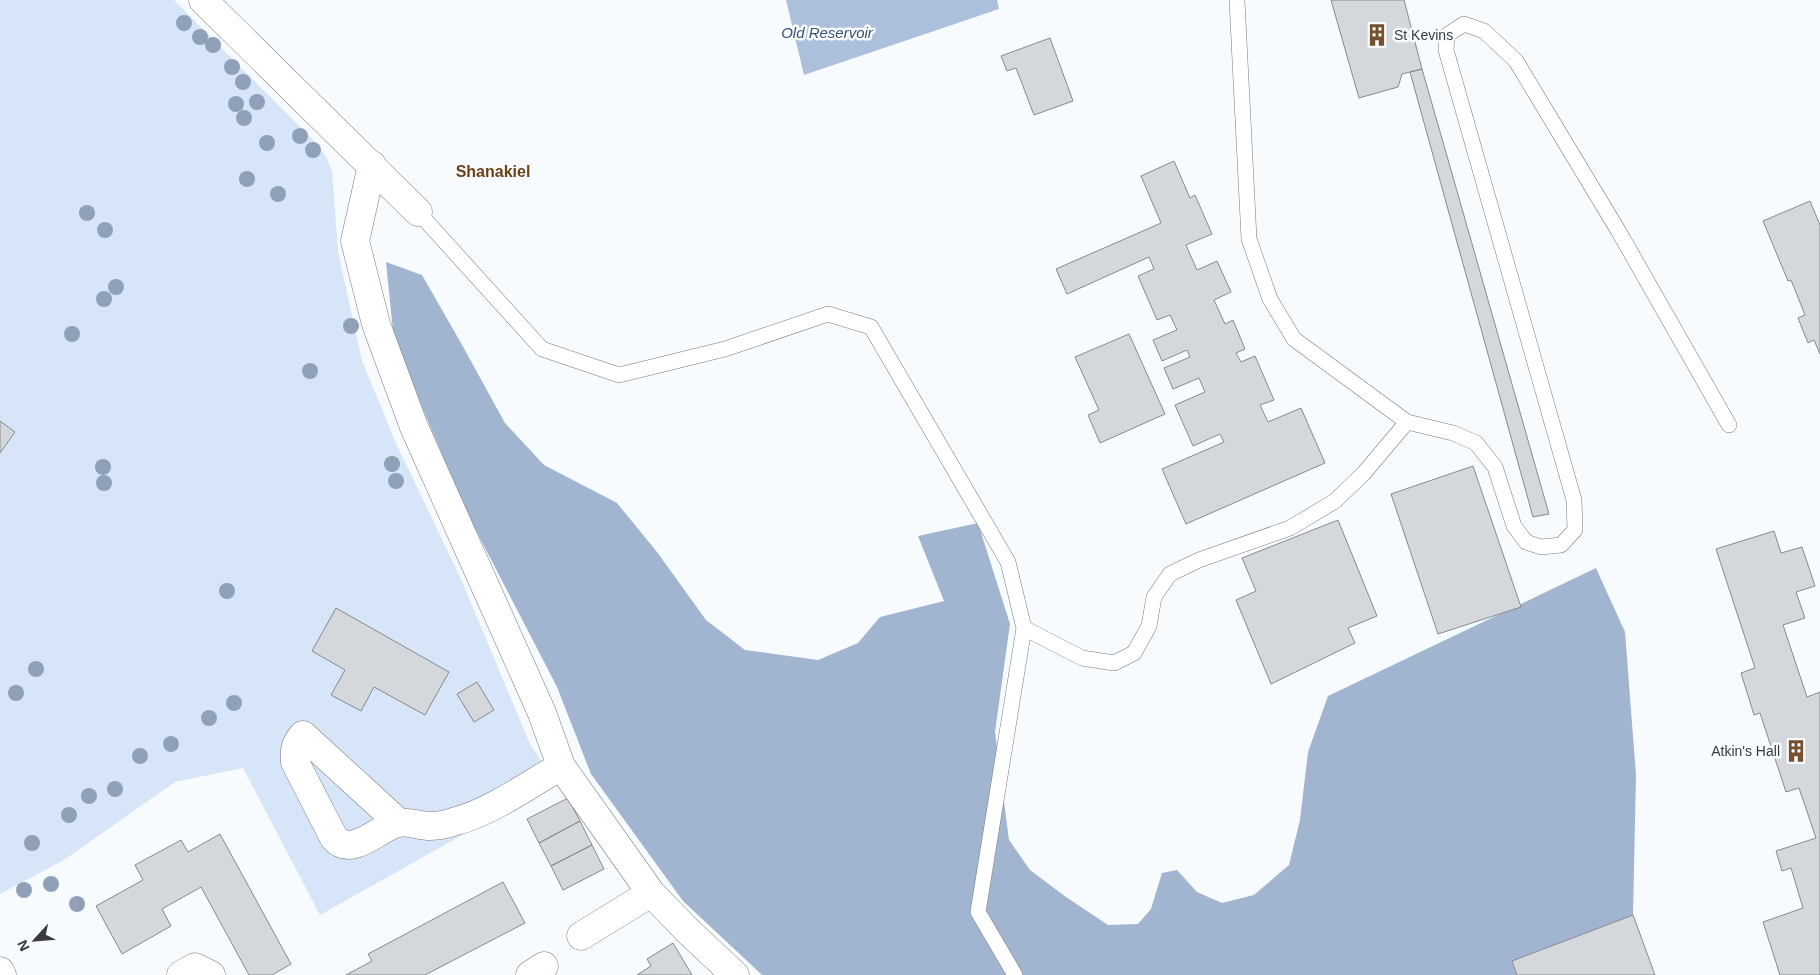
<svg xmlns="http://www.w3.org/2000/svg" width="1820" height="975" viewBox="0 0 1820 975" font-family="Helvetica,sans-serif">
	<style>
		.green { fill: #d6e5f8 }
		.forest { fill: #a1b5d0 }
		.water { fill: #acc0db }
		.building { fill: #d4d8dd; stroke: #868a8e }
		.lines { fill: none; stroke-linecap: round; stroke-linejoin: round }
		.service-casing { stroke: #767a7e; stroke-width: 16 }
		.minor-casing { stroke: #767a7e; stroke-width: 29 }
		.service { stroke: #fff; stroke-width: 15 }
		.minor { stroke: #fff; stroke-width: 28 }
		.tree { fill: #8fa0b8 }
		.labels { text-anchor: middle; stroke-width: 5; stroke-linejoin: round; paint-order: stroke }
		.poi-label { font-size: 14px; fill: #393a3d; stroke: #f8fbfe; text-anchor: start }
		.water-label { font-size: 15px; font-style: italic; fill: #36537a; stroke: #f8fbfe }
		.quarter-label { font-size: 16px; font-weight: bold; fill: #6b4317; stroke: #f8fbfe }
	</style>
	<rect width="100%" height="100%" fill="#f8fbfe"/>
	<path class="green" d="M0,0H174L315,142L326,157L332,171L338,251L362,361L395,441L461,579L530,744L555,783L320,915L243,768L175,782L64,860L0,894Z"/>
	<path class="forest" d="M386,262L422,275L461,343L505,423L544,465L617,503L657,552L706,620L745,650L818,660L858,643L880,617L944,601L918,536L978,523L1010,624L995,732L1009,840L1030,870L1066,897L1108,925L1138,924L1151,909L1162,873L1177,870L1197,892L1222,903L1254,895L1289,865L1300,820L1308,752L1328,696L1596,568L1625,632L1636,775L1633,915L1512,961L1517,975H762L683,901L591,774L557,687L467,513L394,341Z"/>
	<path class="water" d="M786,0H997L999,9L804,75Z"/>
	<path class="building" d="M1331,0H1404L1422,69L1402,74L1398,87L1359,98Z
		M1050,38L1073,101L1034,115L1016,68L1007,71L1001,56Z
		M1422,69L1453,177L1549,514L1533,517L1410,72Z
		M1174,161L1190,198L1195,195L1212,234L1186,245L1197,270L1217,261L1231,292L1214,300L1225,324L1233,320L1245,349L1236,353L1241,362L1255,356L1274,400L1260,405L1268,422L1301,408L1325,463L1186,524L1162,469L1224,442L1220,434L1193,446L1175,405L1205,392L1199,378L1173,389L1164,368L1190,357L1187,350L1162,361L1153,340L1177,330L1170,315L1157,320L1138,276L1154,269L1149,257L1067,294L1056,269L1161,223L1141,176Z
		M1810,201L1820,225V354L1814,340L1808,343L1798,318L1805,315L1791,280L1788,281L1763,221Z
		M1129,334L1165,414L1100,443L1088,415L1099,410L1075,357Z
		M0,421L15,432L0,453Z
		M1473,466L1521,607L1438,634L1391,494Z
		M1338,520L1377,616L1348,628L1355,643L1271,684L1236,600L1256,591L1242,558Z
		M1774,531L1781,553L1802,547L1815,586L1796,592L1805,618L1783,625L1807,697L1820,692V975H1780L1763,922L1803,908L1791,868L1782,871L1776,851L1816,838L1799,788L1786,792L1760,713L1754,715L1741,673L1755,668L1716,549Z
		M336,608L449,672L425,715L374,687L361,711L331,695L345,670L312,651Z
		M477,682L494,710L474,722L457,694Z
		M568,798L580,821L539,843L527,819Z
		M580,821L592,845L551,866L539,843Z
		M220,834L291,964L272,975H249L201,887L162,909L171,926L122,954L96,906L143,880L135,865L181,840L188,852Z
		M592,845L604,869L563,890L551,866Z
		M503,882L525,923L425,975H346L372,961L368,954Z
		M1633,915L1655,975H1517L1512,961Z
		M673,943L692,975H637L651,966L647,959Z"/>
	<g class="lines">
		<defs>
			<path id="service" d="M418,212L542,349L619,375L725,349L828,314L871,327L1008,562L1024,628L1082,658L1114,663L1134,653L1149,626L1154,597L1170,574L1199,560L1290,528L1335,501L1364,473L1407,422L1294,339L1270,299L1249,239L1237,1
				M1407,422L1453,433L1476,443L1495,467L1514,526L1526,542L1541,547L1561,545L1575,530L1574,500L1446,50L1447,35L1464,24L1484,31L1516,61L1619,232L1729,425
				M1015,975L978,912L1024,628"/>
			<path id="minor" d="M203,0L418,212
				M372,165L355,241L376,324L414,427L542,713L561,766L651,893L689,932L735,975
				M399,823L303,735C295,744 294,750 295,762L334,838C353,859 379,826 399,823C408,821 420,826 430,826C438,826 448,824 456,821C489,813 532,783 561,766
				M581,936L651,893
				M0,971L2,975
				M181,975L195,967L211,975
				M530,975L544,966"/>
		</defs>
		<use href="#service" class="service-casing"/>
		<use href="#minor" class="minor-casing"/>
		<use href="#service" class="service"/>
		<use href="#minor" class="minor"/>
	</g>
	<g class="tree">
		<circle cx="184" cy="23" r="8"/>
		<circle cx="200" cy="37" r="8"/>
		<circle cx="213" cy="45" r="8"/>
		<circle cx="232" cy="67" r="8"/>
		<circle cx="243" cy="82" r="8"/>
		<circle cx="257" cy="102" r="8"/>
		<circle cx="236" cy="104" r="8"/>
		<circle cx="244" cy="118" r="8"/>
		<circle cx="300" cy="136" r="8"/>
		<circle cx="267" cy="143" r="8"/>
		<circle cx="313" cy="150" r="8"/>
		<circle cx="247" cy="179" r="8"/>
		<circle cx="278" cy="194" r="8"/>
		<circle cx="87" cy="213" r="8"/>
		<circle cx="105" cy="230" r="8"/>
		<circle cx="116" cy="287" r="8"/>
		<circle cx="104" cy="299" r="8"/>
		<circle cx="351" cy="326" r="8"/>
		<circle cx="72" cy="334" r="8"/>
		<circle cx="310" cy="371" r="8"/>
		<circle cx="392" cy="464" r="8"/>
		<circle cx="103" cy="467" r="8"/>
		<circle cx="396" cy="481" r="8"/>
		<circle cx="104" cy="483" r="8"/>
		<circle cx="227" cy="591" r="8"/>
		<circle cx="36" cy="669" r="8"/>
		<circle cx="16" cy="693" r="8"/>
		<circle cx="234" cy="703" r="8"/>
		<circle cx="209" cy="718" r="8"/>
		<circle cx="171" cy="744" r="8"/>
		<circle cx="140" cy="756" r="8"/>
		<circle cx="115" cy="789" r="8"/>
		<circle cx="89" cy="796" r="8"/>
		<circle cx="69" cy="815" r="8"/>
		<circle cx="32" cy="843" r="8"/>
		<circle cx="51" cy="884" r="8"/>
		<circle cx="24" cy="890" r="8"/>
		<circle cx="77" cy="904" r="8"/>
	</g>
	<defs>
		<symbol id="building-bare" viewBox="-9 -9 18 18"><path d="M-4-6H4V6H1V3H-1V6H-4ZM-2.5-4.3h1.7v1.8h-1.7ZM.8-4.3h1.7v1.8H.8ZM-2.5-1h1.7V.8h-1.7ZM.8-1h1.7V.8H.8Z" fill="#76502c" stroke="#f8fbfe" stroke-width="2.5" paint-order="stroke"/></symbol>
	</defs>
	<g fill-rule="evenodd">
		<use href="#building-bare" x="1361" y="19" width="32" height="32"/>
		<use href="#building-bare" x="1780" y="735" width="32" height="32"/>
	</g>
	<g class="labels">
		<g class="poi-label">
			<text x="1394" y="40">St Kevins</text>
			<text x="1780" y="756" text-anchor="end">Atkin's Hall</text>
		</g>
		<g class="water-label">
			<text x="827" y="38">Old Reservoir</text>
		</g>
		<g class="quarter-label">
			<text x="493" y="177">Shanakiel</text>
		</g>
	</g>
	<g transform="translate(35 940) rotate(244)" stroke="#f8fbfe" stroke-width="4" paint-order="stroke">
	<path d="M0-4L9 19L0 12L-9 19Z" fill="#393a3d"/>
	<text y="-8" font-size="14" font-weight="bold" text-anchor="middle" fill="#393a3d">N</text>
	</g>
</svg>
